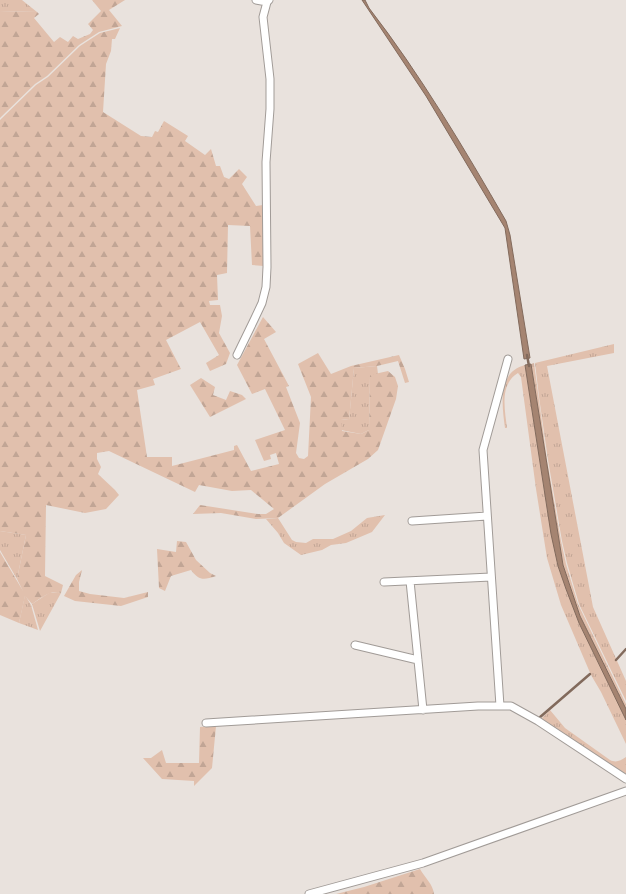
<svg xmlns="http://www.w3.org/2000/svg" width="626" height="894" viewBox="0 0 626 894" font-family="'DM Sans',sans-serif">
	<style>
		.grass { fill: url(#grass-tufts) }
		.forest { fill: url(#forest-firs) }
		.water { fill: #a58471; stroke: #826a5c }
		.lines { fill: none; stroke-linecap: round; stroke-linejoin: round }
		.stream { stroke: #826a5c; stroke-width: 2.5 }
		.street-casing { stroke: #a19b97; stroke-width: 9 }
		.street { stroke: #fff; stroke-width: 7 }
	</style>
	<defs>
		<pattern id="grass-tufts" width="24" height="20" patternUnits="userSpaceOnUse"><rect width="24" height="20" fill="#e1c0ad"/><path d="M3 7l-1-3M5 7V3M7 7l1-3M15 17l-1-3M17 17v-4M19 17l1-3" fill="none" stroke="#c1a595"/></pattern>
		<pattern id="forest-firs" width="22" height="20" patternUnits="userSpaceOnUse"><rect width="22" height="20" fill="#e1c0ad"/><path d="M5 1l3.5 6h-7zM16 11l3.5 6h-7z" fill="#c1a595"/></pattern>
	</defs>
	<rect width="100%" height="100%" fill="#e9e2dd"/>
	<path class="grass" d="M0,0H22L37,12L0,11Z
		M614,344V353L547,366L593,607L626,681V701L579,604L567,563L562,541L548,460L539,397L535,363Z
		M534,363L547,460L561,541L566,564L578,604L626,704V709L580,616L563,565L531,364Z
		M525,365L545,495L558,566L566,589L579,623L626,720V744L601,692L591,675L561,605L547,558L536,489L521,377L518,373C499,384 505,411 507,428H505C502,406 497,372 525,365Z
		M377,366L378,374L370,376L369,430L361,434L341,430V419L349,420L354,368Z
		M385,515L372,532L346,543L331,545L322,550L301,555L284,543L278,533L266,519L278,518L292,540L296,542L306,543L313,539H333L351,531L367,518Z
		M0,531L26,535L17,579L0,550Z
		M58,592L61,593L40,631L32,604L49,593Z
		M25,595L31,605L38,630L19,623Z
		M550,710L565,728L610,760C616,763 620,761 626,757V774L542,721V718Z"/>
	<path class="forest" d="M92,0H125L109,10L122,26L99,32L79,45L47,76L35,84L0,118V11L37,12L39,14L34,18L54,42L60,37L68,42L73,36L78,39L90,34L93,30L88,24L101,11Z
		M120,28L115,39H112L111,51L106,64L103,112L141,136L152,137L155,131L158,132L164,121L188,136L185,141L205,155L211,149L216,166H220L224,177L229,179L239,169L247,177L242,184L256,206L263,205L264,266L252,265L250,226L228,225L227,273L217,275L218,300L209,301L210,305H220L222,316L219,333L230,353L226,364L210,371L206,363L219,355L200,322L166,340L181,369L153,379L155,385L137,390L147,457H172V466L234,450V446L237,445L251,471L279,464L276,453L270,455L271,459L264,461L255,440L285,430L265,389L252,394L237,365L263,317L276,332L264,339L289,386L286,387L300,423L296,453L299,458L304,459L308,456L311,397L298,364L318,353L331,374L351,366L399,355L405,369L409,382L405,383L398,361L377,366L354,368L349,420L341,419L342,431L361,434L369,430L370,375L388,371L395,377L398,386L396,399L378,450L368,459L325,484L278,518L256,519L221,513L193,514L200,505L258,514H266L274,509L251,490L232,491L199,485L195,492L109,451L97,453V459L101,467L98,474L115,490L119,495L106,509L85,513L46,505L45,576L63,585L61,593C51,589 40,599 32,604L25,596L19,623L0,615V552L23,591L17,579L26,535L0,531V120L36,85L48,77L80,46L100,33Z
		M201,378L215,387L213,395L226,400L230,391L242,395L246,399L210,417L190,385Z
		M177,541L186,542L196,560L210,573L216,576C204,580 199,581 191,570L171,576L165,591L159,588L157,549L176,552Z
		M82,570L79,582V591L90,594L124,598L148,592V597L121,606L75,601L64,596L76,575Z
		M216,726L212,768L194,786V781L162,779L143,758H151L162,750L166,763H199L200,727Z
		M420,869C425,878 433,884 434,894H336L364,887Z"/>
	<path class="water" d="M362,0H365L369,8C420,74 464,148 506,221L510,235L530,358L524,359L505,228L426,96Z
		M531,364L563,565L580,616L626,709V720L579,623L566,589L558,566L551,534L525,365Z"/>
	<g class="lines">
		<path class="stream" d="M527,355L529,366
			M616,660L626,649
			M539,718L590,674"/>
		<defs>
			<path id="street" d="M256,0L267,2
				M237,355L254,320L262,303L266,287L267,267L266,162L270,109V79L263,17L267,2L269,0
				M412,521L487,516
				M410,581L423,710
				M384,582L491,577
				M355,645L418,660
				M500,706L483,450L508,359
				M206,723L478,706H511L538,721L626,779
				M309,894L423,863L626,791"/>
		</defs>
		<use href="#street" class="street-casing"/>
		<use href="#street" class="street"/>
	</g>
</svg>
